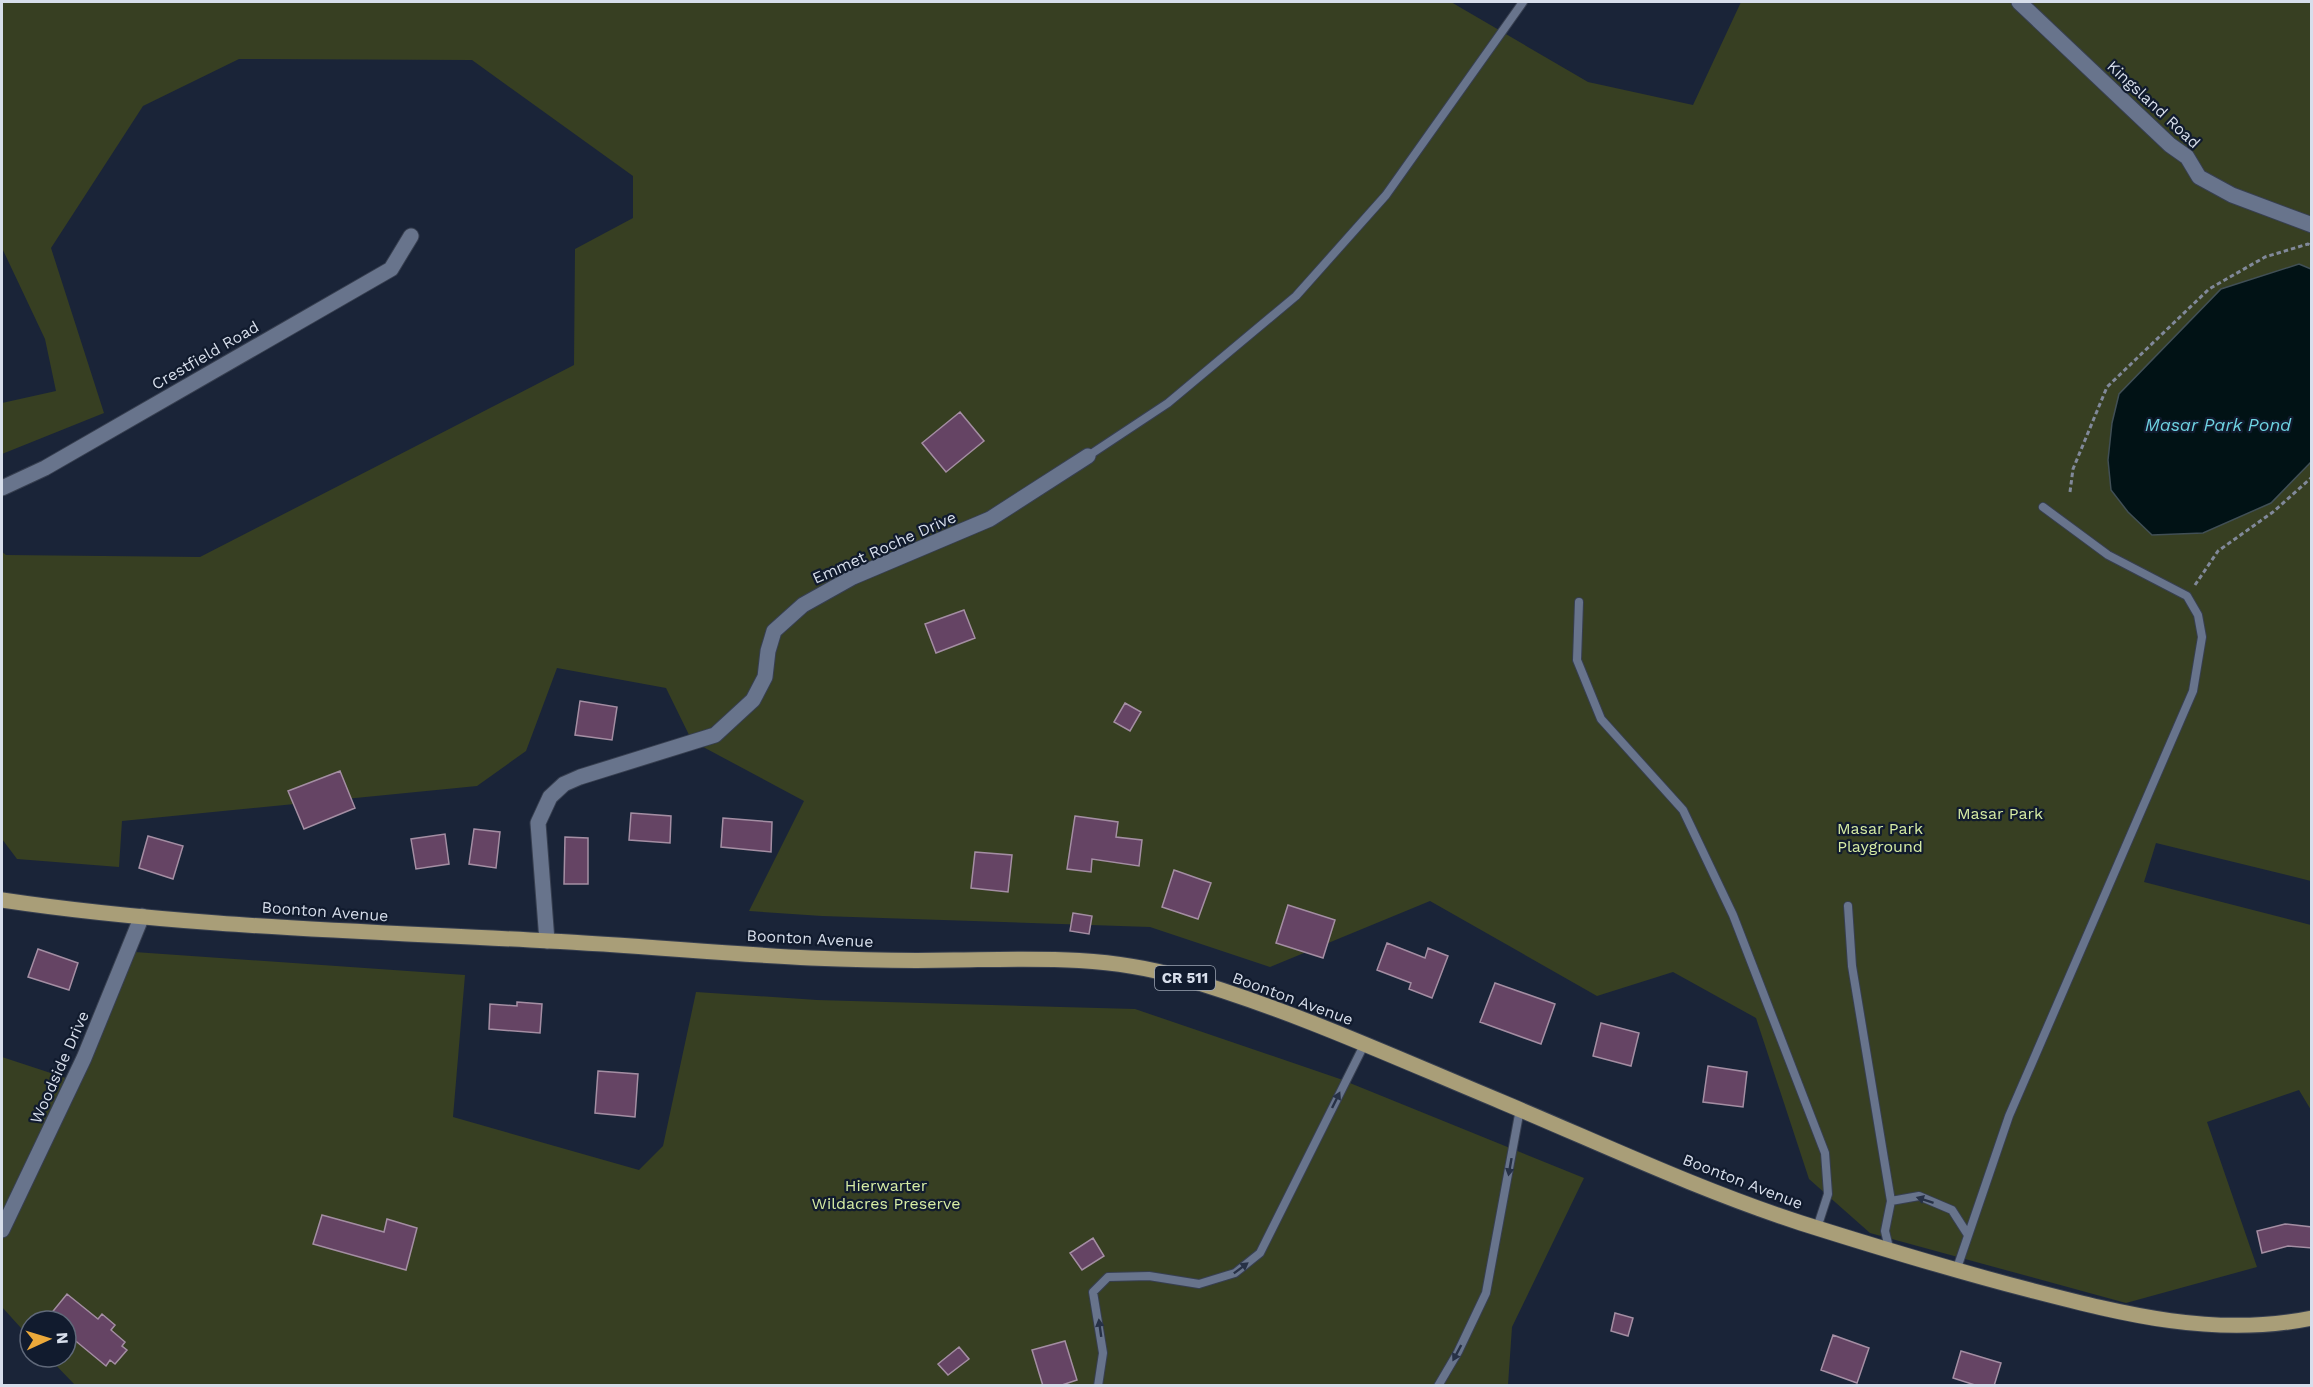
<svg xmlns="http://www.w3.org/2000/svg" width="2313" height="1387" viewBox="0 0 2313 1387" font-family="'Work Sans',sans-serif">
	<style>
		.green { fill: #373f22 }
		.water { fill: #011215; stroke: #414f55; stroke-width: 1.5 }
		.building { fill: #654464; stroke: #a48ea3; stroke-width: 1.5 }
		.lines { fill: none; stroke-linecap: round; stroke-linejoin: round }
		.service-casing { stroke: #373f50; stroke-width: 10 }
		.minor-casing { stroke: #373f50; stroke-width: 17 }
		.primary-casing { stroke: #373f50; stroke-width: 17 }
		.path { stroke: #81899a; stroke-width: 3; stroke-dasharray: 4.5 3; stroke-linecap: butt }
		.service { stroke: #68748c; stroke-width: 8 }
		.minor { stroke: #68748c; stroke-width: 15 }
		.primary { stroke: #a99e78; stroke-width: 15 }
		.oneway { fill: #273146 }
		.labels { text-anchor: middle; stroke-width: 4.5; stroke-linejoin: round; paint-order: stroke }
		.shield { fill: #111b2e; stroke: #9ca4b2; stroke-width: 1.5 }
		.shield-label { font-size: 15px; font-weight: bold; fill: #d7deeb }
		.street-label { font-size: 16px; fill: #d7deeb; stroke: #111b2e }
		.park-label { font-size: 16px; fill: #d6eca4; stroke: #111b2e }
		.water-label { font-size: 18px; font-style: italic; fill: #6fd4e3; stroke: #111b2e }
	</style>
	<rect width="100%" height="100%" fill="#1a2438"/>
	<path class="green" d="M2,2H1451L1588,82L1693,105L1741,2H2311V881L2156,843L2144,882L2311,925V1110L2299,1090L2207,1122L2257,1267L2126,1303L1870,1233L1809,1179L1756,1018L1673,972L1597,996L1430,901L1270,967L1150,927L822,916L749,911L804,801L692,741L666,688L557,668L526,751L477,786L122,821L119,867L17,859L2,839V552L6,555L200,557L574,365L575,249L633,218V176L472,60L239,59L143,106L51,248L104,413L2,454V403L56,391L45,339L2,248Z
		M120,951L465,975L453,1117L639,1170L663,1146L696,992L817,1000L1135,1009L1340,1079L1584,1178L1512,1327L1508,1385H75L48,1357H66V1321H30V1338L2,1307V1057L72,1080Z"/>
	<path class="water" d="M2299,264L2311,269V462L2271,503L2203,533L2152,535L2128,512L2111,490L2108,460L2112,423L2119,394L2221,289Z"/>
	<path class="building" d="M960,412L984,441L946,472L922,443Z
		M964,610L975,638L936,653L925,624Z
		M580,701L617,707L612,740L575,735Z
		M1125,703L1141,712L1130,731L1114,722Z
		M340,771L355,808L304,829L288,791Z
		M631,813L671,816L670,843L629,840Z
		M1075,816L1118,822L1116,837L1142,840L1139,866L1092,859L1091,872L1067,869Z
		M723,818L772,822L771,852L721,847Z
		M474,829L500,832L496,868L469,864Z
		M445,834L449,864L416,869L411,839Z
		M148,836L183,846L173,879L139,868Z
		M565,837L588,838V884H564Z
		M975,852L1012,855L1008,892L971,888Z
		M1174,870L1211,883L1198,919L1162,907Z
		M1288,905L1335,920L1323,958L1276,943Z
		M1073,913L1092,916L1089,934L1070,931Z
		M1387,943L1425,958L1428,948L1448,956L1432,998L1409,989L1411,983L1377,970Z
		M38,949L78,963L69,990L28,977Z
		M1495,983L1555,1004L1541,1044L1480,1022Z
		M517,1002L542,1004L540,1033L489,1029L490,1004L517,1006Z
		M1601,1023L1639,1033L1631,1066L1593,1056Z
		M1708,1066L1747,1072L1743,1107L1703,1102Z
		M598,1071L638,1074L635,1117L595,1113Z
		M322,1215L384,1232L387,1219L417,1228L406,1270L313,1244Z
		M2285,1224L2312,1227V1248L2288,1246L2262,1253L2257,1231Z
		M1093,1238L1104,1256L1082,1270L1070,1253Z
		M67,1294L98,1319L102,1314L115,1325L111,1330L125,1342L122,1346L127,1350L115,1364L110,1360L106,1366L66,1333V1321H45Z
		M1615,1313L1633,1318L1628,1336L1611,1331Z
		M1833,1335L1869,1348L1857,1383L1821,1370Z
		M1065,1341L1077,1380L1059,1386H1043L1032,1350Z
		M959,1347L969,1359L948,1375L938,1364Z
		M1961,1351L2001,1363L1994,1386H1978L1953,1378Z"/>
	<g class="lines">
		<defs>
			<path id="service" d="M1088,456L1168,403L1296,296L1386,195L1523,2
				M1579,602L1577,660L1601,719L1683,810L1733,915L1825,1153L1828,1194L1817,1228
				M1848,906L1852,966L1891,1201
				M1890,1252L1885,1231L1891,1201L1919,1196L1952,1210L1968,1235
				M1956,1271L2009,1116L2193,691L2202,637L2198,615L2187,596L2108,555L2043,507
				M1098,1386L1103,1353L1093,1292L1108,1277L1149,1276L1199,1284L1235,1273L1260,1253L1364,1045
				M1438,1386L1458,1352L1486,1293L1520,1109"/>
			<path id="minor" d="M2019,2L2170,145L2187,157L2199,177L2232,195L2312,225
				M2,488L45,468L391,269L411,236
				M547,941L538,823L550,797L564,784L580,777L715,735L753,700L765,677L768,651L774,631L803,605L853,577L990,519L1088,456
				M2,1230L84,1058L142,916"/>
			<path id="primary" d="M2,900C182,927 367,931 549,941C636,945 724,954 811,958C859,960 906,961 954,960C1030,959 1106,955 1179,977C1290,1009 1396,1058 1502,1102C1600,1143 1699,1190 1801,1223C1877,1247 1952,1270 2030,1290C2123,1314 2215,1338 2312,1318"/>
		</defs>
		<use href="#service" class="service-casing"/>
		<use href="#minor" class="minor-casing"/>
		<use href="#primary" class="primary-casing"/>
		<path class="path" d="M2070,492L2073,469L2107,387L2209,289L2265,257L2308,244L2312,246
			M2195,585L2218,551L2273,512L2312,477"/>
		<use href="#service" class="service"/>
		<use href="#minor" class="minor"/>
		<use href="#primary" class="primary"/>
	</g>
	<defs><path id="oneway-solid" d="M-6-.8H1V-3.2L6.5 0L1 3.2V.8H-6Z" transform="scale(1.5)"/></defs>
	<g class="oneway">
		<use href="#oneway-solid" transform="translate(1336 1100) rotate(-64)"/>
		<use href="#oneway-solid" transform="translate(1510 1167) rotate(100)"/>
		<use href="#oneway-solid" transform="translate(1925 1200) rotate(-162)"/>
		<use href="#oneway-solid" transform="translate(1241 1268) rotate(-37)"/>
		<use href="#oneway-solid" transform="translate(1100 1328) rotate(-98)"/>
		<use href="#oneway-solid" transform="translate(1457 1353) rotate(118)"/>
	</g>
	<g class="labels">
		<rect class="shield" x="1155" y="966" width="60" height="24" rx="4.5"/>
		<g class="shield-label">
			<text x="1185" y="983">CR 511</text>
		</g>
		<g class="street-label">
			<text transform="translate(2154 104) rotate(43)" y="6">Kingsland Road</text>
			<text transform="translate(205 355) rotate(-30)" y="6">Crestfield Road</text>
			<text transform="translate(884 547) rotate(-24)" y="6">Emmet Roche Drive</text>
			<text transform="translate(325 911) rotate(4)" y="6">Boonton Avenue</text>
			<text transform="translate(810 938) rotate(3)" y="6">Boonton Avenue</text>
			<text transform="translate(1293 998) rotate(20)" y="6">Boonton Avenue</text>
			<text transform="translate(59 1067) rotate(-66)" y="6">Woodside Drive</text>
			<text transform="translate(1743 1181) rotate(21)" y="6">Boonton Avenue</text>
		</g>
		<g class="park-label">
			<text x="2000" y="819">Masar Park</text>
			<text x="1880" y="834">Masar Park<tspan x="1880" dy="18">Playground</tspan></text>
			<text x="886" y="1191">Hierwarter<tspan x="886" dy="18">Wildacres Preserve</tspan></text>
		</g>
		<g class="water-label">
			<text x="2218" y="431">Masar Park Pond</text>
		</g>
	</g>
	<rect width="2313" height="1387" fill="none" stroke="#d7deeb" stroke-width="6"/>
	<g transform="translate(48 1339) rotate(86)"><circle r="28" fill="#111b2e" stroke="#60697a" stroke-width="1.5"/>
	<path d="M0-4.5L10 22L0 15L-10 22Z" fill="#eca93a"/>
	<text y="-9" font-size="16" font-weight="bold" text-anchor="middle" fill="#d7deeb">N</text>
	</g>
</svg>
